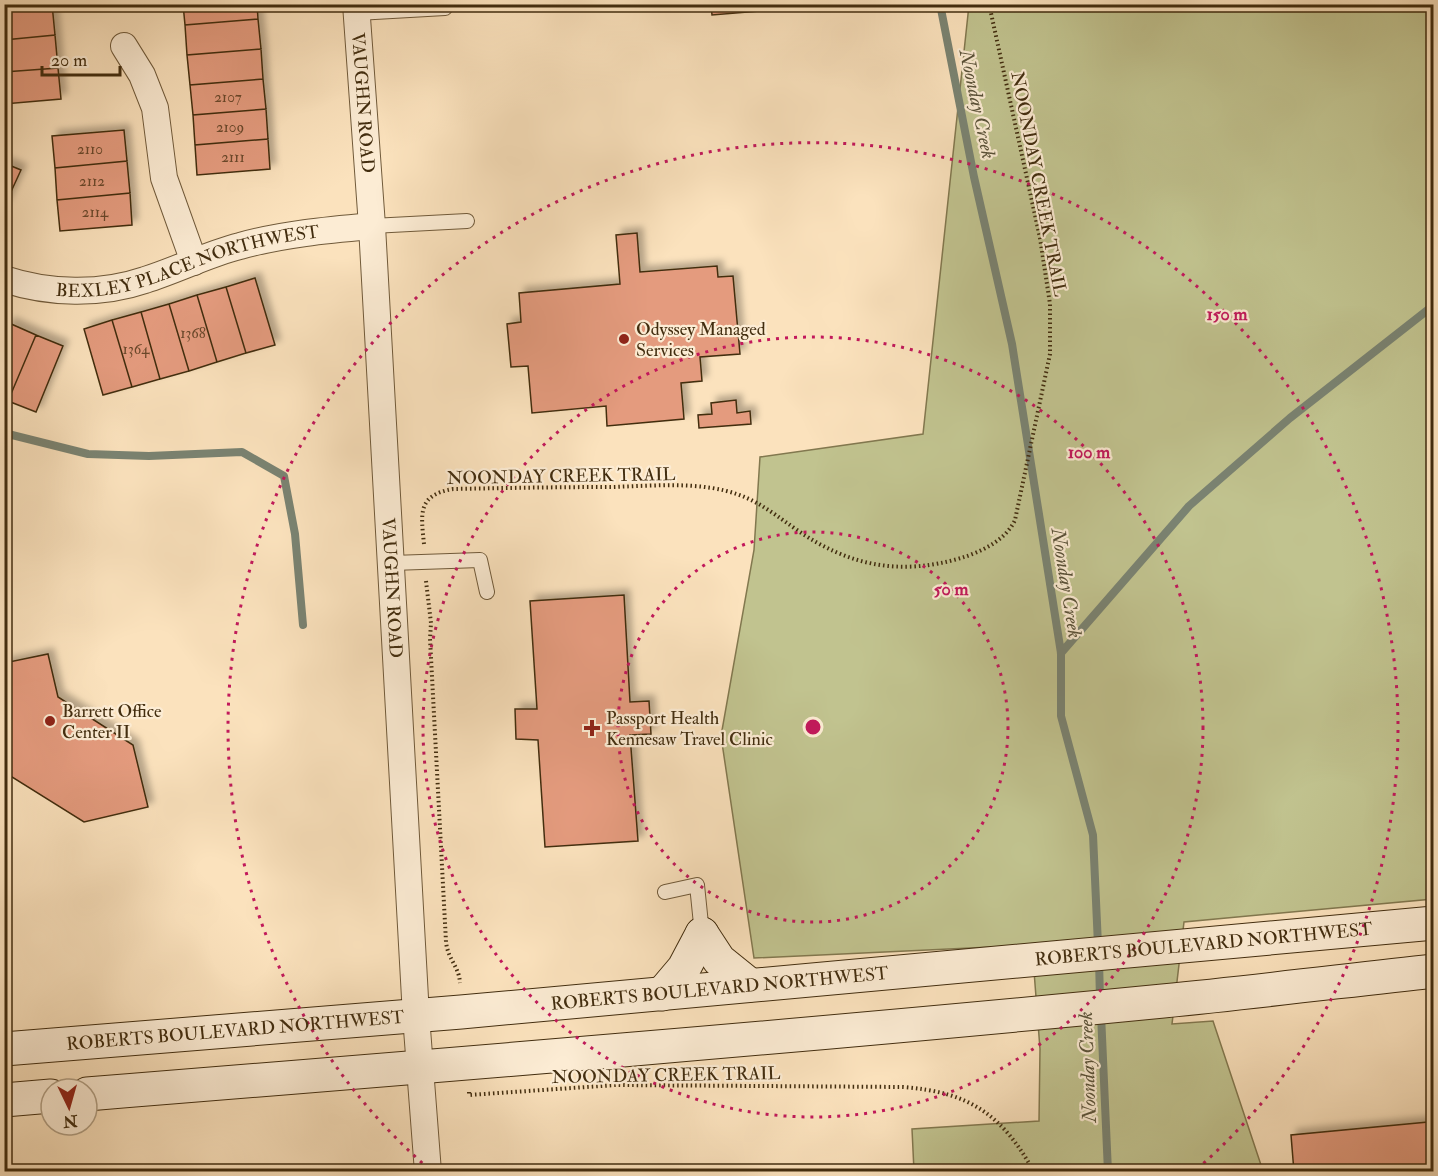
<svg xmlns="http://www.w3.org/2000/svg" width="1438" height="1176" viewBox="0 0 1438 1176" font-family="'IM FELL Double Pica',serif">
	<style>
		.green { fill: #c1c38f; stroke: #82784f; stroke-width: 1.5 }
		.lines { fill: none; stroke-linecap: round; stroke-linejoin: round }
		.stream { stroke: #7a8372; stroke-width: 8 }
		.building { fill: #e49b7e; stroke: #422d0f; stroke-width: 1.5; filter: url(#shadow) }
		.lane-casing { stroke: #705a3a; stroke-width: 16 }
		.street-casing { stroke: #705a3a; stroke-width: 28 }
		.secondary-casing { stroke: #422d0f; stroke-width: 35 }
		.path { stroke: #422d0f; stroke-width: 4; stroke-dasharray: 1.5 3; stroke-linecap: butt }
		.lane { stroke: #fcecd4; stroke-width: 14 }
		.street { stroke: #fcecd4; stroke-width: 26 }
		.secondary { stroke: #fcecd4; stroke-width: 33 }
		.ring { fill: none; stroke: #c2185b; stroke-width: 3; stroke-dasharray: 3 6 }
		.poi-dot { fill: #8f2418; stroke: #fcecd4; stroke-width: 2 }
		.labels { text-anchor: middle; stroke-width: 4.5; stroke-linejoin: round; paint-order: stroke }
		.number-label { font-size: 15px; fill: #6a482b }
		.street-label { font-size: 18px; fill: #422d0f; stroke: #fcecd4 }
		.poi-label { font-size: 18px; fill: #422d0f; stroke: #fcecd4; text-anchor: start }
		.water-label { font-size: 20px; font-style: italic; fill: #595138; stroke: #fcecd4 }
		.centre { fill: #c2185b; stroke: #fcecd4; stroke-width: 3 }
		.ring-label { font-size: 18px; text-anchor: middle; font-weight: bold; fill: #c2185b; stroke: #fcecd4; stroke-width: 4.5; stroke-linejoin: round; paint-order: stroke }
	</style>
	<defs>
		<filter id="shadow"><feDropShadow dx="5.5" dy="-5.5" stdDeviation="3" flood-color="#0004"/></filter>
	</defs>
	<rect width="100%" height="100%" fill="#fbe2bd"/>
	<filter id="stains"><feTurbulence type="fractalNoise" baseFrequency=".00333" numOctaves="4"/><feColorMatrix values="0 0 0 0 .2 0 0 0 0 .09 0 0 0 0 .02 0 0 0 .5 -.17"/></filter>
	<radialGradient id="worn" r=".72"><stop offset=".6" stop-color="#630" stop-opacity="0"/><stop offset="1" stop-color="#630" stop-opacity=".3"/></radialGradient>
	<path class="green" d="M969,5H1433V899L1184,922L1172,1024L1213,1021L1263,1171H914L912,1129L1039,1121L1040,1049L1032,945L754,958L721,736L754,550L760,457L923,434Z"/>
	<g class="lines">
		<path class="stream" d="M940,4L974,177L1012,344L1061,653V716L1093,835L1098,945
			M4,433L88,454L149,456L242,452L284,476L295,534L303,625
			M1061,653L1189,506L1290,418L1434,305
			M1099,960L1100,999
			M1101,1014L1108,1172"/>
	</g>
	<path class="building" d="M39,4H52L55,35L4,40V8Z
		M183,4H257L258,19L185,25Z
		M711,4H843L712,15Z
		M258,19L261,49L187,55L185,25Z
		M55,35L58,68L4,72V40Z
		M261,49L263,79L190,85L187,55Z
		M58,68L61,99L4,104V72Z
		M263,79L266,109L193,115L190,85Z
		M266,109L268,139L195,145L193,115Z
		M124,130L127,161L55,168L52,136Z
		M268,139L270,169L197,175L195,145Z
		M127,161L130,193L57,200L55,168Z
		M4,163L21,170L4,207Z
		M130,193L132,225L60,231L57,200Z
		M637,233L640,272L717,266L718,277L733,276L740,354L700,357L702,381L681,383L684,419L607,426L606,406L532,413L528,366L511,367L507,324L521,322L519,293L620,284L616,235Z
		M255,278L275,345L246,353L226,287Z
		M226,287L246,353L217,362L197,295Z
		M197,295L217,362L189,371L169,304Z
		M169,304L189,371L160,379L141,312Z
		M141,312L160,379L132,387L112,320Z
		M112,320L132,387L103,395L84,329Z
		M9,323L36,335L8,401L4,399V333Z
		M36,335L63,346L36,412L8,401Z
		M736,400L737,413L750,411L751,424L699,428L698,415L712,414L711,403Z
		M624,595L630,702L649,701L651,734L630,735L638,841L545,847L538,740L516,739L515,709H537L530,601Z
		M48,654L58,697L133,745L148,807L84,822L9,775L4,776V663Z
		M1434,1111V1172H1294L1291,1135L1428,1122Z"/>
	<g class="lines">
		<defs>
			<path id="lane" d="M357,13L445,8
				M372,226L467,221
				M392,563L480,560L487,592
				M665,892L697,885L702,934"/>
			<g id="street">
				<path id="s1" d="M356,4L372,226L416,1016L428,1172"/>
				<path d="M124,46L142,75L155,108L164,178L194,262"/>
				<path id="s2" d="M4,279C49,294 101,295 145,280C177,270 208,254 240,246C283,234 328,230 372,226"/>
			</g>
			<g id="secondary">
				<path d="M702,934L719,960L750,985"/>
				<path d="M662,994L684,968L702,934"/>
				<path id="s3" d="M4,1049L461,1012L1434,923"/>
				<path d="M87,1094C446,1065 805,1036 1163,1001C1253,992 1343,981 1434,971"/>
				<path d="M4,1100L51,1096"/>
			</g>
		</defs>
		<use href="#lane" class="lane-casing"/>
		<use href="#street" class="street-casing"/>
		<use href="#secondary" class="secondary-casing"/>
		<path class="path" d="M424,544C421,514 417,495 453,489C506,488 559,487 612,487C645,486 680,483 712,488C750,494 767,509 797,530C849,566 900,576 961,558C981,552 1006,540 1015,520L1050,354V304L1040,238L989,4
			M426,581L431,623L430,639L446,942C448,960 459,966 460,983
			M469,1092V1095L616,1085L903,1087C969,1092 1002,1114 1034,1172"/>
		<use href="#lane" class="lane"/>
		<use href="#street" class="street"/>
		<use href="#secondary" class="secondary"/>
	</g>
	<g class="ring">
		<circle cx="813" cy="727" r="195"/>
		<circle cx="813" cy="727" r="390"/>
		<path d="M429 1169A585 585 0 1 1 1197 1169"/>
	</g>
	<g class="poi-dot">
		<circle cx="624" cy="339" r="6"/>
		<circle cx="50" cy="721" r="6"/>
		<path d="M589 719h6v6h6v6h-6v6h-6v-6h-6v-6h6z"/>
	</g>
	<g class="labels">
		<g class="number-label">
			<text x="228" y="102">2107</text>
			<text x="230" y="132">2109</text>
			<text x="90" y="154">2110</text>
			<text x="233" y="162">2111</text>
			<text x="92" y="186">2112</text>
			<text x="95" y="217">2114</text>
			<text x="193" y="338">1368</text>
			<text x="136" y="354">1364</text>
		</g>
		<g class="street-label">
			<text dy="6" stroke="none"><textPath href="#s1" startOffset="99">VAUGHN ROAD</textPath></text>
			<text transform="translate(1039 184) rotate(79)" y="6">NOONDAY CREEK TRAIL</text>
			<text dy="6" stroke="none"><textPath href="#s2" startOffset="189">BEXLEY PLACE NORTHWEST</textPath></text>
			<text transform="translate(561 476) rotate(-1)" y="6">NOONDAY CREEK TRAIL</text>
			<text dy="6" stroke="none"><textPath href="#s1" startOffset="585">VAUGHN ROAD</textPath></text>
			<text dy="6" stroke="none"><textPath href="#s3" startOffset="1204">ROBERTS BOULEVARD NORTHWEST</textPath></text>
			<text dy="6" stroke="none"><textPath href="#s3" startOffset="718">ROBERTS BOULEVARD NORTHWEST</textPath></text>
			<text dy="6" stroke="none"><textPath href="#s3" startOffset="232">ROBERTS BOULEVARD NORTHWEST</textPath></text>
			<text transform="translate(666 1075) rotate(-1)" y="6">NOONDAY CREEK TRAIL</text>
		</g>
		<g class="poi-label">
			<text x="636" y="335">Odyssey Managed<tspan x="636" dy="21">Services</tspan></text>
			<text x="62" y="717">Barrett Office<tspan x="62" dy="21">Center II</tspan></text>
			<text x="606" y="724">Passport Health<tspan x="606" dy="21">Kennesaw Travel Clinic</tspan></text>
		</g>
		<g class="water-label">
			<text transform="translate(978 104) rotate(78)" y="7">Noonday Creek</text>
			<text transform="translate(1067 583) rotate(81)" y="7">Noonday Creek</text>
			<text transform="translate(1087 1067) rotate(-92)" y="7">Noonday Creek</text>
		</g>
	</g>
	<circle cx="813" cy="727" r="9" class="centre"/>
	<g class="ring-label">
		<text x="1227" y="320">150 m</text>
		<text x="1089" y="458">100 m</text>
		<text x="951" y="595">50 m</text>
	</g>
	<rect width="1438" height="1176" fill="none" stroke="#fbe2bd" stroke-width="24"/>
	<rect x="6" y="6" width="1426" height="1164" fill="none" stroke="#422d0f" stroke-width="3"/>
	<rect x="12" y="12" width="1414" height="1152" fill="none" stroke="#422d0f" stroke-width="1.5"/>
	<g transform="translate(69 1107) rotate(175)"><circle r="28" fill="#fcecd4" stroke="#b2a085" stroke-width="1.5"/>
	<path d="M0-4.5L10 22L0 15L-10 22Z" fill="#8f2418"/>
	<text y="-9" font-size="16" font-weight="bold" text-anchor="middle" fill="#422d0f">N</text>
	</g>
	<path d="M42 66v9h78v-9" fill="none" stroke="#422d0f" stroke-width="3"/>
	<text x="51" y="66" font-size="18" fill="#422d0f" stroke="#fcecd4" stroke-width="4.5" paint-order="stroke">20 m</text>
	<rect width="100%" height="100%" filter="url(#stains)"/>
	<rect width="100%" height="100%" fill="url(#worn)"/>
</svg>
